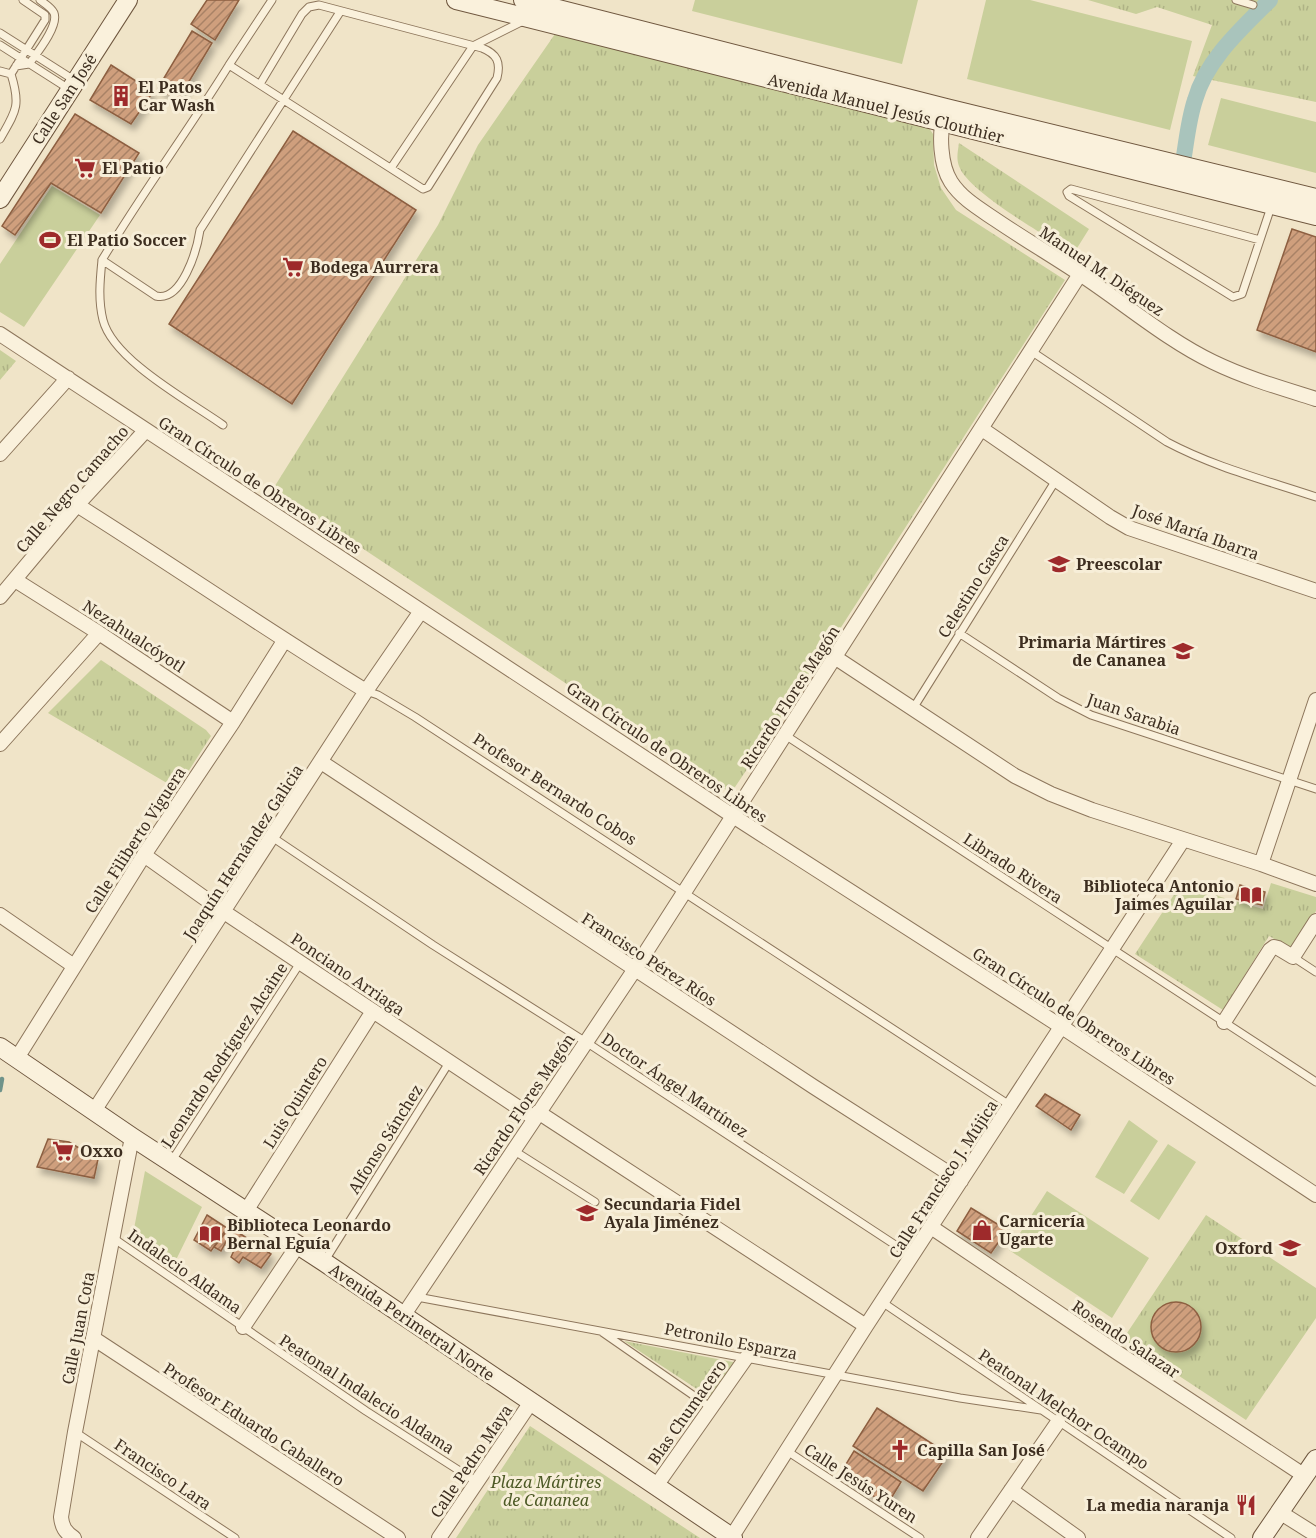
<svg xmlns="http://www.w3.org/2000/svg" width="1316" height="1538" viewBox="0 0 1316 1538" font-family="'Noto Serif',serif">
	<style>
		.grass { fill: url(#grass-tufts) }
		.pitch { fill: #c9cf9b }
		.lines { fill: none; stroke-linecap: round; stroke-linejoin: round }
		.stream { stroke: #6f938a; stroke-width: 4.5 }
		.canal { stroke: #a9c4bc; stroke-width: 16 }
		.building { fill: url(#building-hatch); stroke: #8d5f41; stroke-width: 1.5; filter: url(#shadow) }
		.lane-casing { stroke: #8d765c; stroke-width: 9 }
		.street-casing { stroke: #8d765c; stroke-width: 16 }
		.secondary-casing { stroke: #6f573f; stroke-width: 20 }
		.lane { stroke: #faf1dc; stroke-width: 7 }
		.street { stroke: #faf1dc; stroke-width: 14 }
		.secondary { stroke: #faf1dc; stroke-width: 18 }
		.labels { text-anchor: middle; stroke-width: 6; stroke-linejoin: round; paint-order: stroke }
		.poi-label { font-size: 16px; font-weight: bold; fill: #3d2e20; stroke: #f7eed8; text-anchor: start }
		.street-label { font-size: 16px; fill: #3d2e20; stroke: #f7eed8 }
		.park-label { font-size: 16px; font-style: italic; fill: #4d5a26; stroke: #f7eed8 }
	</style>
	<defs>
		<pattern id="grass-tufts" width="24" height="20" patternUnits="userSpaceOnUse" patternTransform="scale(1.5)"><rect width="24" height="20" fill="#c9cf9b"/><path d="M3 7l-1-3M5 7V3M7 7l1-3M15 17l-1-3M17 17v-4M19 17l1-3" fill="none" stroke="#aeb285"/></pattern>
		<pattern id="building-hatch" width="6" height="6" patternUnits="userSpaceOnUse" patternTransform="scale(1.5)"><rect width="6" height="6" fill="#cf9f7d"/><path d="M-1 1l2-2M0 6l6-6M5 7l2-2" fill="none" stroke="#a98266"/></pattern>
		<filter id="shadow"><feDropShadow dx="3.5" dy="6" stdDeviation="3" flood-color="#0004"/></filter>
	</defs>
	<rect width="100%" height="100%" fill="#f0e4c8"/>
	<path class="grass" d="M1088,0H1316V102L1193,76L1212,25L1157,7L1136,14Z
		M555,34L929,128L933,134L934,165L941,188L956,210L1065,280L807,680L731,793L273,489L438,225L478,145Z
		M959,143L1089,229L1074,253C1048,237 968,192 959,166C956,158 958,151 959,143Z
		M0,350L16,361L0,380Z
		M101,660L206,730L211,736L177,789L48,713Z
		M1183,881L1221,897L1263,909L1271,883L1316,897V911L1291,949L1269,936L1223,1010L1135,954Z
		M1206,1215L1316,1288V1318L1246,1420L1123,1339Z
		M624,1341L738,1363L712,1399Z
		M530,1426L700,1538H456Z"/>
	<path class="pitch" d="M695,0H918L902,64L692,11Z
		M986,0H1030L1192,41L1170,130L967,79Z
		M1221,98L1316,122V173L1208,145Z
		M52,186L100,215L24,327L0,312V264Z
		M1129,1120L1158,1141L1124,1194L1095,1177Z
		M1168,1144L1196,1162L1159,1220L1130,1201Z
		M145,1171L202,1207L175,1262L133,1234Z
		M1047,1191L1149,1258L1112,1318L1009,1250Z"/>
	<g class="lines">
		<path class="stream" d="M0,1090L2,1079"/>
		<path class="canal" d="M1184,156C1187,137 1189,118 1195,100C1206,60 1241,29 1270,0"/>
	</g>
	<path class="building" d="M207,0H239L215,40L191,24Z
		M192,31L212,43L178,100L158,88Z
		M111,65L153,92L131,124L90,100Z
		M75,114L139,153L101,213L51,183L15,235L2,226Z
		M293,131L416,210L292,404L169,324Z
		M1292,229L1316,237V352L1257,330Z
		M1240,885L1265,892L1262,905L1236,899Z
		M1045,1094L1080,1115L1071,1130L1036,1106Z
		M48,1139L69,1142L98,1159L94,1178L37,1167Z
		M971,1208L1007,1230L991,1253L957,1231Z
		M207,1215L227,1228L211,1251L194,1240Z
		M230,1227L271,1254L261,1268L243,1257L239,1263L231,1257L236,1246L227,1240L221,1251L214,1247Z
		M1151 1327a25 25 0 1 1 50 0a25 25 0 1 1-50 0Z
		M877,1408L948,1454L923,1491L853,1446Z
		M854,1451L901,1482L887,1505L840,1474Z"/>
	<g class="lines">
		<defs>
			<path id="lane" d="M1236,0L1253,5
				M0,33L74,80
				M0,45L69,89
				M229,65C188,131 142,193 102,260L156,296C182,302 197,250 200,230L340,12
				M16,66L29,64C37,53 59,26 54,13C51,7 45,4 40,0
				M0,71L11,74
				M260,84L302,14L309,7L319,5L482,48C497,54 501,62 497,78L428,187L423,189L229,65L272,0
				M0,139C16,111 21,106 11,74L45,20V15L23,0
				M391,168L473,46L521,22
				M1260,240L1071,189L1067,192L1069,196L1233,297L1242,294L1271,207
				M102,260C100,280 98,300 103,320C113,360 189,401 223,425
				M1031,351L1167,442C1214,467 1265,480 1316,497
				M959,633L1058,698L1091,715L1316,789
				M366,691L378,695L415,717L1011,1106
				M914,707L1056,480
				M785,735L1316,1082
				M272,837L433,945L586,1042L912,1256
				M1293,957L1316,972
				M513,1150L595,1202
				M171,1162L300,963
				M113,1238L366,1411L477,1482
				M324,1262L450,1061
				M417,1297L960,1398L1041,1410
				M882,1302L1231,1538
				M602,1332L710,1407
				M75,1432L235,1538
				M787,1451L920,1538"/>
			<path id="street" d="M944,115C939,134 940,165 951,182C962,199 980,209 996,220C1024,239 1053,256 1080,274C1124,303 1167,340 1213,362C1246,378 1281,388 1316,399
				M0,334L733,816L1062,1027L1316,1195
				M982,429L1110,517L1129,528L1316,591
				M0,454L68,378
				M77,505C174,566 268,631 366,691
				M15,580L99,633L233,722
				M0,597L77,505L146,430
				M836,658L1015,776L1051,794L1092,810L1261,864L1316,884
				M0,744L99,633
				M321,762L814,1087L961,1181
				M144,855L224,912L534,1118
				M1261,864L1316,700
				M0,915L74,966
				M1224,1022L1270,950L1274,947L1278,948L1293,957L1316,921
				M17,1058L144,855L233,722L284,641
				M94,1111L366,691L421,611
				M538,1112L866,1326
				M246,1211L373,1011
				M931,1227L1118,1353L1305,1476
				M403,1316L635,969L1080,274
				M243,1327L298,1245
				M93,1338L398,1538
				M656,1486L746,1358
				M1011,1490L1078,1538
				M1281,1513L1316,1535
				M74,1538C65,1532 62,1527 61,1517L75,1432L132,1137
				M439,1538L531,1402
				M731,1538L866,1326L1183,840
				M978,1538L1058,1422"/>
			<path id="secondary" d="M456,0L1316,216
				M523,0L946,108L1316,198
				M0,199L128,0
				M0,1047L132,1137L324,1262L733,1538
				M1262,1538L1316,1459"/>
		</defs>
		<use href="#lane" class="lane-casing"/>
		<use href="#street" class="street-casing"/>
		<use href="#secondary" class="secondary-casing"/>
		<use href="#lane" class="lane"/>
		<use href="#street" class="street"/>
		<use href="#secondary" class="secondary"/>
	</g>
	<defs>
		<symbol id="building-bare" viewBox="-9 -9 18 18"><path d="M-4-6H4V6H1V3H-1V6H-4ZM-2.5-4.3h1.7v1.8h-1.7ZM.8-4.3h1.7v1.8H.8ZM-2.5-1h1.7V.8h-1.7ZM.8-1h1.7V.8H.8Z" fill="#9e2a2b" stroke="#f7eed8" stroke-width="2.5" paint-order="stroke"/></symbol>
		<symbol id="supermarket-bare" viewBox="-9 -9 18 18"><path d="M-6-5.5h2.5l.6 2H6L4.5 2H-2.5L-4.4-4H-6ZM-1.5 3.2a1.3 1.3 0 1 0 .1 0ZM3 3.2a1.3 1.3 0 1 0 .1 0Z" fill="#9e2a2b" stroke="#f7eed8" stroke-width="2.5" paint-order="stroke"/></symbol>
		<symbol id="stadium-bare" viewBox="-9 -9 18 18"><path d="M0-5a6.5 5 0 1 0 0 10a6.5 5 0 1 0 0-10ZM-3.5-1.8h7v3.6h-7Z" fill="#9e2a2b" stroke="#f7eed8" stroke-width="2.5" paint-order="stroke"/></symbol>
		<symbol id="school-bare" viewBox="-9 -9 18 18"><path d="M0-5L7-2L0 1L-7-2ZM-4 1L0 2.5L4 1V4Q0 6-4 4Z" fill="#9e2a2b" stroke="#f7eed8" stroke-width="2.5" paint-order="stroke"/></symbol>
		<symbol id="library-bare" viewBox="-9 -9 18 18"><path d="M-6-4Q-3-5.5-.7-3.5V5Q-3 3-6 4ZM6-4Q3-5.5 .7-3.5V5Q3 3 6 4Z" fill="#9e2a2b" stroke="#f7eed8" stroke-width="2.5" paint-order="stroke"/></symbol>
		<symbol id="shop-bare" viewBox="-9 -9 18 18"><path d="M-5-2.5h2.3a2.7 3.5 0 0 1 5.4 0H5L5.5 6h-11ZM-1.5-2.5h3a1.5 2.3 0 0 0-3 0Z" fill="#9e2a2b" stroke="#f7eed8" stroke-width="2.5" paint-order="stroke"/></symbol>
		<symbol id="church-bare" viewBox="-9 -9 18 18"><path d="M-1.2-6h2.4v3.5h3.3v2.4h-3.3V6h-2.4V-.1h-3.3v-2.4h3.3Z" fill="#9e2a2b" stroke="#f7eed8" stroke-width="2.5" paint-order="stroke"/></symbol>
		<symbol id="restaurant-bare" viewBox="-9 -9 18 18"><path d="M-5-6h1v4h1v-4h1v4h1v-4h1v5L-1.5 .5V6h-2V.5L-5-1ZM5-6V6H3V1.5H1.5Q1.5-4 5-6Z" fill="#9e2a2b" stroke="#f7eed8" stroke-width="2.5" paint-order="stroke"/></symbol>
	</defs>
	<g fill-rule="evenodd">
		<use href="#building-bare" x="106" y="81" width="30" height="30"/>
		<use href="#supermarket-bare" x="70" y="153" width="30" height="30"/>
		<use href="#stadium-bare" x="35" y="225" width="30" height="30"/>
		<use href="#supermarket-bare" x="278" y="252" width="30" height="30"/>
		<use href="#school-bare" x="1044" y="549" width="30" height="30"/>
		<use href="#school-bare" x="1168" y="636" width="30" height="30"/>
		<use href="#library-bare" x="1236" y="880" width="30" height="30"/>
		<use href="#supermarket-bare" x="48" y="1136" width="30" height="30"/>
		<use href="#school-bare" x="572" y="1198" width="30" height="30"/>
		<use href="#shop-bare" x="967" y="1215" width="30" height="30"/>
		<use href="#library-bare" x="195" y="1219" width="30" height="30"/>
		<use href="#school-bare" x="1275" y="1233" width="30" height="30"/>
		<use href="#church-bare" x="885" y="1435" width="30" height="30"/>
		<use href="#restaurant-bare" x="1231" y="1490" width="30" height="30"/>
	</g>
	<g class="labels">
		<g class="poi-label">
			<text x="138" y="93">El Patos<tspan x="138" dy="18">Car Wash</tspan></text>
			<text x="102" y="174">El Patio</text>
			<text x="67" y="246">El Patio Soccer</text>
			<text x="310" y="273">Bodega Aurrera</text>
			<text x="1076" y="570">Preescolar</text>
			<text x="1166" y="648" text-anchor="end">Primaria Mártires<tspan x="1166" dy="18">de Cananea</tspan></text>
			<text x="1234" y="892" text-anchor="end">Biblioteca Antonio<tspan x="1234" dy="18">Jaimes Aguilar</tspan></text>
			<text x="80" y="1157">Oxxo</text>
			<text x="604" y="1210">Secundaria Fidel<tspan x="604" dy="18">Ayala Jiménez</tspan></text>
			<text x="999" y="1227">Carnicería<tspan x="999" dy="18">Ugarte</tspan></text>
			<text x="227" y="1231">Biblioteca Leonardo<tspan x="227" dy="18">Bernal Eguía</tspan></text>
			<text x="1273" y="1254" text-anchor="end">Oxford</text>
			<text x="917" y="1456">Capilla San José</text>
			<text x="1229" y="1511" text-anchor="end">La media naranja</text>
		</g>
		<g class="street-label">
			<text transform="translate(64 99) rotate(-57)" y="6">Calle San José</text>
			<text transform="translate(886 108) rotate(14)" y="6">Avenida Manuel Jesús Clouthier</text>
			<text transform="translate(1102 271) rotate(34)" y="6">Manuel M. Diéguez</text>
			<text transform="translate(260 485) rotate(33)" y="6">Gran Círculo de Obreros Libres</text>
			<text transform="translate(72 489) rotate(-49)" y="6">Calle Negro Camacho</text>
			<text transform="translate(1196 532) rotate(20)" y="6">José María Ibarra</text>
			<text transform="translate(973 586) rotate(-58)" y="6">Celestino Gasca</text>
			<text transform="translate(134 636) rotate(33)" y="6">Nezahualcóyotl</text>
			<text transform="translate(790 697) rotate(-57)" y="6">Ricardo Flores Magón</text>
			<text transform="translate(1134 714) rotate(19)" y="6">Juan Sarabia</text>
			<text transform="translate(667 752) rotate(34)" y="6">Gran Círculo de Obreros Libres</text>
			<text transform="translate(555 789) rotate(33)" y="6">Profesor Bernardo Cobos</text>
			<text transform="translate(135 840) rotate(-57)" y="6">Calle Filiberto Viguera</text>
			<text transform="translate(243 852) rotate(-57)" y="6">Joaquín Hernández Galicia</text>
			<text transform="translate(1013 868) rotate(33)" y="6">Librado Rivera</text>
			<text transform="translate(649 959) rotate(33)" y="6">Francisco Pérez Ríos</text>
			<text transform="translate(348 974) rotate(34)" y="6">Ponciano Arriaga</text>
			<text transform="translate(1074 1016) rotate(33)" y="6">Gran Círculo de Obreros Libres</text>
			<text transform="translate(224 1055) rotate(-57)" y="6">Leonardo Rodríguez Alcaine</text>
			<text transform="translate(675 1085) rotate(34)" y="6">Doctor Ángel Martínez</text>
			<text transform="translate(295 1102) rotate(-58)" y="6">Luis Quintero</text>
			<text transform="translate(524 1104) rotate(-56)" y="6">Ricardo Flores Magón</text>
			<text transform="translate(385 1139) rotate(-58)" y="6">Alfonso Sánchez</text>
			<text transform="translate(943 1179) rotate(-57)" y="6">Calle Francisco J. Mújica</text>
			<text transform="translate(185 1271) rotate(35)" y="6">Indalecio Aldama</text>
			<text transform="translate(412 1322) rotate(34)" y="6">Avenida Perimetral Norte</text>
			<text transform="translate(78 1328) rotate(-79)" y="6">Calle Juan Cota</text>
			<text transform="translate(1126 1339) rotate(34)" y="6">Rosendo Salazar</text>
			<text transform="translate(731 1341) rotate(11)" y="6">Petronilo Esparza</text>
			<text transform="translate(367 1394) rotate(33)" y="6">Peatonal Indalecio Aldama</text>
			<text transform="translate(1064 1409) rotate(34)" y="6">Peatonal Melchor Ocampo</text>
			<text transform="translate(687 1412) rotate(-55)" y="6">Blas Chumacero</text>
			<text transform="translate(254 1424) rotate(33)" y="6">Profesor Eduardo Caballero</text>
			<text transform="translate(471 1461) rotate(-56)" y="6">Calle Pedro Maya</text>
			<text transform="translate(163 1474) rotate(34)" y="6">Francisco Lara</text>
			<text transform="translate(861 1483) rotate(33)" y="6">Calle Jesús Yuren</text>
		</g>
		<g class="park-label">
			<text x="546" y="1488">Plaza Mártires<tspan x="546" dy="18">de Cananea</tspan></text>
		</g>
	</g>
</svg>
